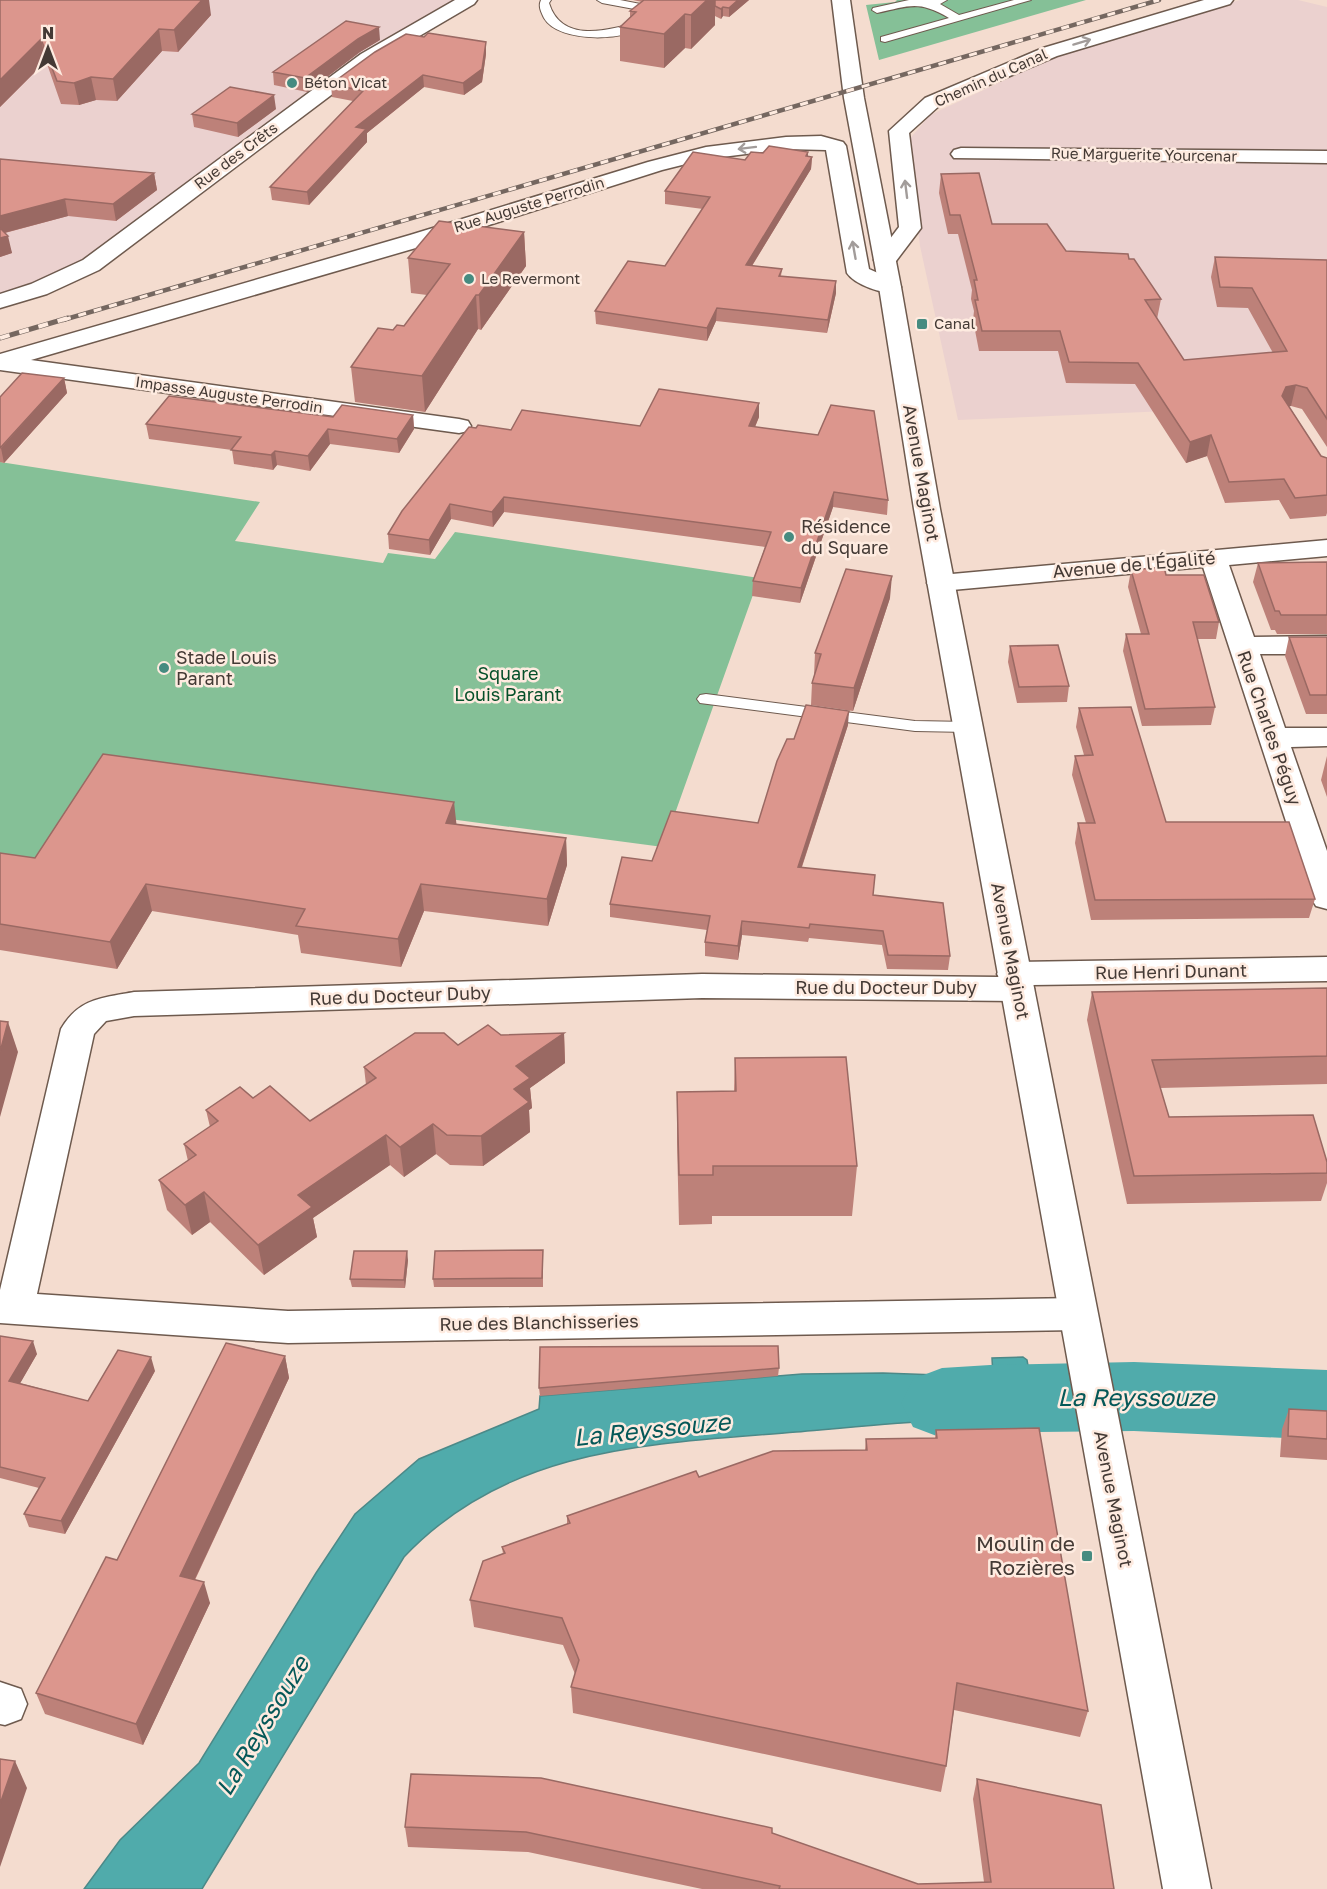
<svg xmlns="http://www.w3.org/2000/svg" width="1327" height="1889" viewBox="0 0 1327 1889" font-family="'Golos Text',sans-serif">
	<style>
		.industrial { fill: #ebd1cf }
		.green { fill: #85c097 }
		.water { fill: #50abab; stroke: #4c8988; stroke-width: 1.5 }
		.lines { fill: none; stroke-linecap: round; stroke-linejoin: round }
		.river { fill: #50abab; fill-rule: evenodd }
		.lane-casing { stroke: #6e5a4e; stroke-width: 2 }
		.street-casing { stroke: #6e5a4e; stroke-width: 3 }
		.secondary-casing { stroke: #6e5a4e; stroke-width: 3 }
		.lane { fill: #fff; fill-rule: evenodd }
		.street { fill: #fff; fill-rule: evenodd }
		.secondary { fill: #fff; fill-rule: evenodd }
		.rail-far1-casing { stroke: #756760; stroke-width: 4.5 }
		.rail-casing { stroke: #756760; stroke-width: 5 }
		.rail-far1 { stroke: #feebe0; stroke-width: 3; stroke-dasharray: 8; stroke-linecap: butt }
		.rail { stroke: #feebe0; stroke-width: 4; stroke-dasharray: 10; stroke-linecap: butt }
		.wall { fill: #bd8179 }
		.shaded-wall { fill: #9a6963 }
		.building { fill: #dc968d; stroke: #9a6963; stroke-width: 1.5 }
		.oneway { stroke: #a29c9a }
		.poi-dot { fill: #468b80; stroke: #feebe0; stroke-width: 2 }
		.labels { text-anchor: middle; stroke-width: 5; stroke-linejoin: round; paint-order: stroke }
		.far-street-label { font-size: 15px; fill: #443a35; stroke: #feebe0 }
		.far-poi-label { font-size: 15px; fill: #443a35; stroke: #feebe0; text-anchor: start }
		.street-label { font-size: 18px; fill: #443a35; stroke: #feebe0 }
		.poi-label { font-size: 18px; fill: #443a35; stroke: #feebe0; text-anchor: start }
		.park-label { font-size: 18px; fill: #054f29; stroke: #feebe0 }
		.near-poi-label { font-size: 21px; fill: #443a35; stroke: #feebe0; text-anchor: end }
		.near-water-label { font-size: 24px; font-style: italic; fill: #055858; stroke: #feebe0 }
	</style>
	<rect width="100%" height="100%" fill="#f4dccf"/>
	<path class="industrial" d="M0,0H468L368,58L51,281L0,297Z
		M1240,0H1298L1327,7V404L958,420L920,246L907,142L930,115L1057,56Z"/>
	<path class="green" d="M897,0H1086L879,60L866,5L895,2Z
		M0,462L260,502L235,541L383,563L388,553L435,559L455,532L759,578L663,847L260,794L56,864L0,880Z"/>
	<path class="water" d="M1023,1357L1027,1360L1037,1417C956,1417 876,1425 796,1432C653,1444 510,1445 404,1557L202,1889H84L120,1840L199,1763L316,1573L355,1514L419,1459L539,1409L540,1396L802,1374L883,1373L993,1377L992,1358Z
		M1165,1373L1327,1390V1424L1173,1414Z"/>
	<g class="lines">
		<path class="river" d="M1134,1362L1327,1370V1440L1134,1431L1038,1432L942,1438L913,1427L901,1403L913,1379L942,1368L990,1365Z"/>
		<defs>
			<path id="lane" d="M541,0H551L549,3C562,46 613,29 644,20L650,23C630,42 559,44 544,18C541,12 538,6 541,0Z
				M597,0H620L661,8L666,11L661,14L602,3Z
				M909,0H947L940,4L959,15L1014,0H1031L885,42L881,41V37L949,18C918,0 910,6 877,13L872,10L873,8Z
				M706,694L915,721L968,722L974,723L977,727L974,731L968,732L915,731L700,703L697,699L700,695Z"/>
			<path id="street" d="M1204,0H1233L1230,4L1057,56L939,106L909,133L921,228L893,265L885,267L877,265L874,260L899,227L889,131L925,98L1043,48Z
				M821,136L843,142L846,146L869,269L898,282L901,287L898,292C884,295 855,285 847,273L826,150L786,149L706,159L662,170L426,245L31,360L459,419L468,421L471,426L468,431L459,433L0,370V354L410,235L648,162L706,147L786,137Z
				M961,148L1327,151V163L954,158L951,154L954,150Z
				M1327,540V556L1229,565L1254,637L1327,636V654H1260L1285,728H1327V746L1291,747L1327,851V909L1316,906L1311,898L1203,567L941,591L931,589L927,583L931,577L941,575Z
				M1327,957V981L1032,985L1034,989L1029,997L1017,1001L702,998L134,1016L106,1021L94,1034L37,1294L288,1311L1078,1298L1092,1303L1097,1314L1092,1325L1078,1330L288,1343L0,1323V1290L61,1029C79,998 102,998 134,992L702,974L999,977L997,974L1002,966L1014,962Z
				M0,1682L21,1689L27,1704L21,1719L5,1725L0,1724Z"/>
			<path id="secondary" d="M455,0H477L474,4L375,62L99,270L47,294L0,308V294L31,284L83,260L361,54Z
				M832,0H850L864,98L901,287L940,509L1211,1889H1163L914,509L879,287L844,98Z"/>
		</defs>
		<use href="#lane" class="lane-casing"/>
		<use href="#street" class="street-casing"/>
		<use href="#secondary" class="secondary-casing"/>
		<use href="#lane" class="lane"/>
		<use href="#street" class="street"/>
		<use href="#secondary" class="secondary"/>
		<defs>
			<path id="rail-far1" d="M63,320L1159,0"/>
			<path id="rail" d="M0,338L68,318"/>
		</defs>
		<use href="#rail-far1" class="rail-far1-casing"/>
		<use href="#rail" class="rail-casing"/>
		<use href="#rail-far1" class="rail-far1"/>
		<use href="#rail" class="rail"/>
	</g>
	<path class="wall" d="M0,0L211,15L178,52L162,51L117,101L96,100L79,105L61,104L46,61L0,107Z
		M633,0H749L729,17L723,16L721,19L715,16V25L691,49L685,48L664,68L620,61V27L630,17V11L642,2Z
		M424,37L486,42V54L482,82L464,95L424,87L367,133V142L309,205L272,200L270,187L353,101L332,97L331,84Z
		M380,40L360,52L307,92L274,85L273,72Z
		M276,109L238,137L194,127L192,114Z
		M808,152V156L812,157L811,169L752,266L782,269L781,276L836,293L827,333L716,321L707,341L596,324L595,311L665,266L703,209L665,204V191L763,153Z
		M0,159L154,173L157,190L116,221L68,216L5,233L12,253L0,257Z
		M941,174L992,224L1066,251L1129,259L1161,299L1157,319L1184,360L1273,353L1248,308L1217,307L1211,277L1215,257L1327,260V447L1302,409L1291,406H1289L1321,456L1327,458V513L1326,516L1290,519L1279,500L1225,503L1207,456L1186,463L1135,384L1066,383L1058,351H979L973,320L974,311L971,299L972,290L958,234H948L939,193Z
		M524,232L526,266L481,330L478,329L425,412L355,402L351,367L393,330L404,326L427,295L411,293L408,258Z
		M64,378L67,393L4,463L0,462V397Z
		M413,415L414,429L399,453L330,444L310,471L277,465L273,470L234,464L232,450L149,439L146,424Z
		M759,417L755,427L818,435L888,500L887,515L833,507L800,603L752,596L753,581L765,547L504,512L493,527L451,519L430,555L389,549L388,534L476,428L511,430L640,426Z
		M1327,562V634H1277L1275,630H1271L1253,582L1258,563Z
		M1131,570L1166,575L1219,622L1216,639H1197L1215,707L1211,725L1142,726L1123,651L1126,634H1141L1128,587Z
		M890,598L853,711L811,705L812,683L814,676L815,653Z
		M1289,637H1327V714H1306L1285,656Z
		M1010,646L1069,686L1067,702L1017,703L1008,662Z
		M1079,708L1166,822L1315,899L1309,918L1091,920L1075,843L1078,823H1086L1072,775L1075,756L1084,755L1076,727Z
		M848,725L802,867L873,895L950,956L948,970L887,969L882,945L809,938L808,942L742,935L738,960L705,956V942L707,930L610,917V904L652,861L758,823L794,739Z
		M1327,756V797L1321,780Z
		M456,824L566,838L567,865L548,926L424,911L401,967L301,953L298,935L152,911L117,969L0,950V853L35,858Z
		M1327,988V1084L1160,1088L1169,1117L1327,1162V1183L1321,1201L1127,1204L1087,1020L1092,992Z
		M564,1033L565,1063L530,1088L532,1108L529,1110L530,1132L483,1166L450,1165L436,1154L404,1177L390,1165L313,1218L317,1237L264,1275L210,1222L192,1235L167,1210L159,1180L188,1161L184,1144L210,1127L206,1110L253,1098L310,1121L366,1085L364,1067L501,1035Z
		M735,1058L857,1166L852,1216H712V1224L679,1225L677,1142V1092L734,1091Z
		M543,1250V1287H434L433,1279Z
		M408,1260L405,1288L352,1287L350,1279Z
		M0,1336L37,1354L20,1383L88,1401L155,1371L65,1534L29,1527L24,1514L39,1488L0,1478Z
		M285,1356L289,1378L195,1580L210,1603L143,1745L45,1714L36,1693L117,1560Z
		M779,1368L778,1376L540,1396L539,1388Z
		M1289,1409L1327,1411V1460L1280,1457L1282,1429Z
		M936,1430L1088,1711L1080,1737L954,1710L946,1766L941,1792L573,1713L571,1687L575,1674L563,1645L474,1627L470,1600L503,1554L502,1547L567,1524V1516L699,1477L865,1450L866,1439L935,1438Z
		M977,1779L1114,1889H702L528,1852L408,1847L405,1827L772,1833L918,1884L984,1882L973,1799Z"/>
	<path class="shaded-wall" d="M202,0H209L211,15L178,52L174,30Z
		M707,0H715V25L691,49V15Z
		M738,0H749L729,17V8Z
		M723,7V16L721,19V9Z
		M685,14V48L664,68V34Z
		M379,27L380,40L360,52L307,92L305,78L358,39Z
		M159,29L162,51L117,101L113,79Z
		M41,39L46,61L0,107V80Z
		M486,42V54L482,82L464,95L463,83Z
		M423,75L424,87L367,133V142L309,205L307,192L356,127Z
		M91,77L96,100L79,105L74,83Z
		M274,95L276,109L238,137L237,123Z
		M808,152V163L812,157L811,169L745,277L746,265Z
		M154,173L157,190L116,221L113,204Z
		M65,199L68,216L0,234V216Z
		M524,232L526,266L481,330L479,295Z
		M8,236L12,253L0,257V238Z
		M836,281V293L827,333L828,320Z
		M476,295L478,329L425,412L422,376Z
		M717,308L716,321L707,341V328Z
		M64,378L67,393L4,463L1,448Z
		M1296,385L1291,406L1282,408V396L1286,387Z
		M759,403V417L749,441V426Z
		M413,415L414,429L399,453L397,439Z
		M328,429L330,444L310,471L308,456Z
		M1211,435L1207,456L1186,463L1190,442Z
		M275,451L277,465L273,470L271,455Z
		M834,492L833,507L800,603L801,588Z
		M504,497V512L493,527L492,512Z
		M450,504L451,519L430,555L429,540Z
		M892,576L890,598L853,711L854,688Z
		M849,711L848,725L797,881L798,867Z
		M454,802L457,829L446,823Z
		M566,838L567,865L548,926L547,899Z
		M146,884L152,911L117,969L110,942Z
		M421,884L424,911L401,967L398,939Z
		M742,921V935L738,960V946Z
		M8,1022L18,1052L0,1117V1052Z
		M564,1033L565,1063L530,1088L532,1108L529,1110L530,1132L483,1166L481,1136L514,1089L516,1066Z
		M433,1124L436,1154L404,1177L400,1147Z
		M386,1135L390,1165L313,1218L317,1237L264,1275L258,1245L298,1195Z
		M204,1192L210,1222L192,1235L185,1205Z
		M407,1251L408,1260L405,1288L404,1280Z
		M33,1341L37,1354L14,1394L9,1381Z
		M285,1356L289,1378L186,1598L180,1576Z
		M151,1357L155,1371L65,1534L61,1521Z
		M204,1582L210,1603L143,1745L136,1724Z
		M15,1761L27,1788L0,1867V1804Z"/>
	<path class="building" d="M0,0H202L174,30L159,29L113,79L91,77L74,83L57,81L41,39L0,80Z
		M644,0H707L691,15L685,14L664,34L620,27L636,12L630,11Z
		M715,0H738L729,8L723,7L721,9L715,6Z
		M346,21L379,27L358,39L305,78L273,72Z
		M428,33L486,42L482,69L463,83L423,75L356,127L366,129L307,192L270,187L363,91L331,84L375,52L406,34L424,37Z
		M230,87L274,95L237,123L192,114Z
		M769,146L808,152L806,156L812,157L746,265L782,269L779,276L836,281L828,320L717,308L707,328L595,311L628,261L665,266L710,197L665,191L693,152L745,160L751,152L763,153Z
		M0,159L154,173L113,204L65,199L0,216Z
		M979,173L992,224H1047L1066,251L1128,254L1129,259H1134L1161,299L1145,300L1184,360L1287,351L1252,288L1220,287L1215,257L1327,260V419L1307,388L1296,385L1286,387L1282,396L1321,456L1327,458V495L1295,498L1284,479L1229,482L1211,435L1190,442L1138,363L1069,362L1060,331H982L975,300H978L974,280H977L960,215H950L941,174Z
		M439,221L524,232L479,295H476L422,376L351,367L378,328L393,330L397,325L404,326L450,264L408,258Z
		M0,228L8,236L0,238Z
		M22,373L64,378L0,448V397Z
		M659,389L759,403L749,426L818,435L831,405L874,411L888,500L834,492L801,588L753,581L771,532L504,497L492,512L450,504L429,540L388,534L402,511L469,427L476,428L478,425L511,430L522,410L640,426Z
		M169,396L333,417L342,405L413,415L397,439L328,429L308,456L275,451L271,455L231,450L241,437L146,424Z
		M1327,562V615H1281L1279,611H1275L1258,563Z
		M1164,567L1166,575H1204L1219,622H1193L1215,707L1145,709L1126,634H1149L1131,570Z
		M846,569L892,576L854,688L812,683L821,654L815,653Z
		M1289,637H1327V695H1310Z
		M1058,645L1069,686L1019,687L1010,646Z
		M806,705L849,711L798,867L875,875L873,895L943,903L950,956L888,955L883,931L810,924L809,928L742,921L738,946L705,942L710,916L610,904L622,857L652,861L671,811L758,823L777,761L787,739H794Z
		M1131,707L1166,822H1289L1315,899L1095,900L1078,823H1095L1075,756L1093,755L1079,708Z
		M103,754L454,802L446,823L566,838L547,899L421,884L398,939L296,926L305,909L146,884L110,942L0,924V853L35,858Z
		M1327,988V1056L1152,1060L1169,1117L1313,1115L1327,1162V1173L1134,1176L1092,992Z
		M0,1021L8,1022L0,1052Z
		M488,1025L501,1035L564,1033L516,1066L530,1078L514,1089L529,1102L481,1136L447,1135L433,1124L400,1147L386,1135L298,1195L312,1207L258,1245L204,1192L185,1205L159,1180L196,1155L184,1144L218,1121L206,1110L240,1087L253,1098L270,1086L310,1121L376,1078L364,1067L415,1033H444L458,1045Z
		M846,1057L857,1166H713V1175H679L677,1092L736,1091L735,1058Z
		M543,1250L542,1278L433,1279L435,1251Z
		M354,1251H407L404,1280L350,1279Z
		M0,1336L33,1341L9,1381L88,1401L118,1350L151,1357L61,1521L24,1514L45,1478L0,1467Z
		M226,1343L285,1356L180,1576L204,1582L136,1724L36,1693L106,1557L117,1560Z
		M778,1346L779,1368L539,1388L540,1347Z
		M1289,1409L1327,1411V1439L1288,1436Z
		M1039,1428L1088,1711L957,1683L946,1766L571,1687L579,1660L562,1618L470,1600L483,1561L505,1553L502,1547L570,1523L567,1516L696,1471L699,1477L773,1451L867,1450L866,1439L937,1438L936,1430Z
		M0,1759L15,1761L0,1804Z
		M411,1774L541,1778L772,1828V1833L918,1884L991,1882L977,1779L1101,1805L1114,1889H779L780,1886L526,1832L405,1827Z"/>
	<defs><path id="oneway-shaft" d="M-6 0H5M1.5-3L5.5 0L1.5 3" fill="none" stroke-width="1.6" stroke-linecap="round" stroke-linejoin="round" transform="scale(1.5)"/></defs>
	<g class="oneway">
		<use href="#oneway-shaft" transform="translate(1082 42) rotate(-17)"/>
		<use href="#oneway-shaft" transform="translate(747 148) rotate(173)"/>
		<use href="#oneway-shaft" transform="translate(906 189) rotate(-97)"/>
		<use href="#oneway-shaft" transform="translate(854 250) rotate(-100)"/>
	</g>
	<g class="poi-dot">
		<circle cx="292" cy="83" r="6"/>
		<circle cx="469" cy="279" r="6"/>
		<rect x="916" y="318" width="12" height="12" rx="3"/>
		<circle cx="789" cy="537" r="6"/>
		<circle cx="164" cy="668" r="6"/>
		<rect x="1081" y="1550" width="12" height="12" rx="3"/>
	</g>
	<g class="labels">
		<g class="far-street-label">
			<text transform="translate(991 78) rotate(-24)" y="5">Chemin du Canal</text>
			<text transform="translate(1144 155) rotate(1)" y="5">Rue Marguerite Yourcenar</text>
			<text transform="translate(236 156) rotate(-37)" y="5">Rue des Crêts</text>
			<text transform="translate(529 205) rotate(-17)" y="5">Rue Auguste Perrodin</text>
			<text transform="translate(229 395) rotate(8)" y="5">Impasse Auguste Perrodin</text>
		</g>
		<g class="far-poi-label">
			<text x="304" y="88">Béton Vicat</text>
			<text x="481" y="284">Le Revermont</text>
			<text x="934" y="329">Canal</text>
		</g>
		<g class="street-label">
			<text transform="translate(921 473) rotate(80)" y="6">Avenue Maginot</text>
			<text transform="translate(1134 565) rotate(-5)" y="6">Avenue de l'Égalité</text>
			<text transform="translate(1269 728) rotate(71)" y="6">Rue Charles Péguy</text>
			<text transform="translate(1010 951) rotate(79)" y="6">Avenue Maginot</text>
			<text transform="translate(1171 972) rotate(-1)" y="6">Rue Henri Dunant</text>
			<text x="886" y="994">Rue du Docteur Duby</text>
			<text transform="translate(400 996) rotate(-2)" y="6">Rue du Docteur Duby</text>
			<text transform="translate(539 1323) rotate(-1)" y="6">Rue des Blanchisseries</text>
			<text transform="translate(1113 1499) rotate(79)" y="6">Avenue Maginot</text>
		</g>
		<g class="poi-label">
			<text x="801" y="533">Résidence<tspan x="801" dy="21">du Square</tspan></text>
			<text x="176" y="664">Stade Louis<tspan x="176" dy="21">Parant</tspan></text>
		</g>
		<g class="park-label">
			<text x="508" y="680">Square<tspan x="508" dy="21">Louis Parant</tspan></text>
		</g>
		<g class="near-poi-label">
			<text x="1075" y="1551">Moulin de<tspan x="1075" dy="24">Rozières</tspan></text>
		</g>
		<g class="near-water-label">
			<text x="1136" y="1406">La Reyssouze</text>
			<text transform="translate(652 1430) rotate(-6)" y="8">La Reyssouze</text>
			<text transform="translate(263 1726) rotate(-59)" y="8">La Reyssouze</text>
		</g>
	</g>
	<g transform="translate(48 48)" stroke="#feebe0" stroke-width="4.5" paint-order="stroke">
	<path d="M0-4.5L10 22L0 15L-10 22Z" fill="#443a35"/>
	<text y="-9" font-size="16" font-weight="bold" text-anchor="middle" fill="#443a35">N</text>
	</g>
</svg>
